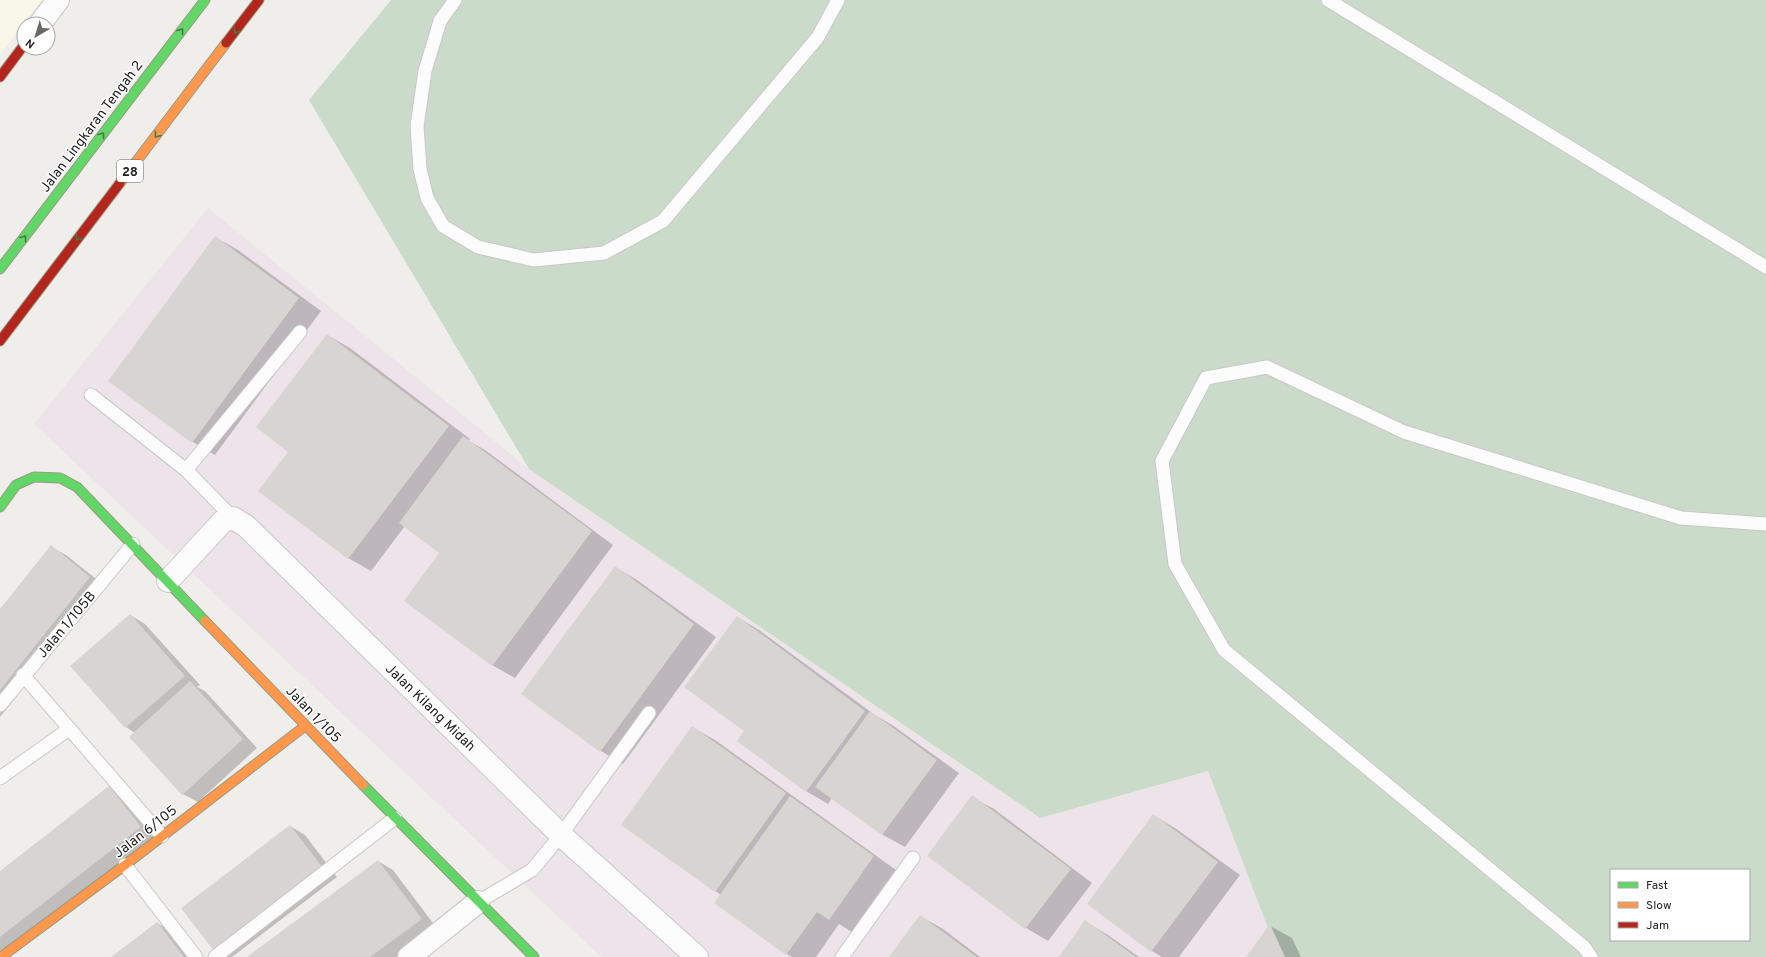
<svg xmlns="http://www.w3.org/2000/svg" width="1766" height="957" viewBox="0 0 1766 957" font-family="Overpass,sans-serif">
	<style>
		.industrial { fill: #ede4e9 }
		.education { fill: #f8f7e8 }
		.cemetery { fill: #cadbca; fill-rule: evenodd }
		.shadow { fill: #0003 }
		.building { fill: #d7d4d2 }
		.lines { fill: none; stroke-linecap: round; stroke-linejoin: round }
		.lane-casing { stroke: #c9c8c7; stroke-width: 15 }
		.street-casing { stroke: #c9c8c7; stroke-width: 24 }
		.fast-casing { stroke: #999a82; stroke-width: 11 }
		.slow-casing { stroke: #999a82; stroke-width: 11 }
		.jam-casing { stroke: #999a82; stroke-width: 11 }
		.lane { stroke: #fdfcfc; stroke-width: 13 }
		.street { stroke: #fdfcfc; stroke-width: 22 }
		.fast { stroke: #63d668; stroke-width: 9 }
		.slow { stroke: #ff974d; stroke-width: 9 }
		.jam { stroke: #b3261e; stroke-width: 9 }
		.oneway { stroke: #427c45 }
		.labels { text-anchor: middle; stroke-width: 3; stroke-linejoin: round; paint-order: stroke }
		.shield { fill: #fff; stroke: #646464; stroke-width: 1 }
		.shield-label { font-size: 13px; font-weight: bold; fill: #222 }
		.street-label { font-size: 14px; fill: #222; stroke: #fff }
	</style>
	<rect width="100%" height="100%" fill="#f0eeeb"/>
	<path class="industrial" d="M208,208L529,469L1039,818L1208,771L1279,957H601L34,424Z"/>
	<path class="education" d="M0,0H41L0,55Z"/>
	<path class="cemetery" d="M391,0H1766V957H1279L1208,771L1040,818L529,469L309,100ZM1611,870H1749V940H1611Z"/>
	<path class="shadow" d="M215,237L238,250L321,311L215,455L193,442Z
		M327,335L350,348L470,439L469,441L485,450L613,545L515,678L492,665L441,552L405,526L371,571L348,558L290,452Z
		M51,547L66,555L105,586L0,717V611Z
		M615,567L637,580L716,637L623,764L601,751L522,694Z
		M130,615L145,624L200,685L197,687L205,691L257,748L198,802L183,794L135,733L126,727L72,666Z
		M737,617L759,630L875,715L892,725L959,773L905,847L883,835L832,798L828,804L806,791L746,731Z
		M692,727L715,740L896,870L852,932L839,924L816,957H792L787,954L721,895L715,891Z
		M109,787L124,796L155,836L0,957V872Z
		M972,797L994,809L1092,883L1048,941L1026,928L928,855Z
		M1153,815L1175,828L1240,875L1179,957H1162L1152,951Z
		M290,826L305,835L337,877L232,957H226L214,950Z
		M378,861L393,870L436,927L397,957H249Z
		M920,916L943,929L980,957H890Z
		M1086,922L1108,935L1139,957H1060Z
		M157,923L172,932L191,957H113Z
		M1270,926L1292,938L1301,957H1247Z"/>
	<path class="building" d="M215,236L299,298L192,443L108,381Z
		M327,334L449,426L348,559L258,491L288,452L256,427Z
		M463,436L592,531L492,666L404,601L439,553L399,523Z
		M51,545L90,577L0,690V609Z
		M615,566L694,624L600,752L521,694Z
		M130,614L185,676L125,728L70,666Z
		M737,616L865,711L806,792L737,741L744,731L684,687Z
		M190,681L243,739L182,795L129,737Z
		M870,711L937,760L882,835L815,787Z
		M692,726L786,793L715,892L621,825Z
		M109,786L141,827L0,937V871Z
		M972,795L1071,869L1025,929L927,856Z
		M790,796L874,856L829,920L817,912L786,955L714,903Z
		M1153,814L1218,862L1151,952L1087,904Z
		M290,825L323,868L214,951L181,908Z
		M378,860L422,919L370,957H247Z
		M920,915L977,957H889Z
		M1085,920L1136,957H1059Z
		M157,922L184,957H111L135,939Z
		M1270,924L1285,957H1246Z"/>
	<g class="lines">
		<defs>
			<path id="lane" d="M455,0L440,21L425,71L417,126L420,169L427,198L443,226L478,247L534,260L604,253L663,221L818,37L838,0
				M1328,0L1766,267
				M91,395L186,470L233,518
				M186,470L300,332
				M23,675L162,836
				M0,705L133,544
				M0,778L69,729
				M125,865L196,957
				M478,902L532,870L561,835L649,713
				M215,957L395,818
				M842,957L913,858
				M1591,957L1584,947L1224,650L1175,564L1162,461L1206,378L1267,367L1404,432L1681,518L1766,524"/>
			<path id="street" d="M40,24L58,0
				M168,581L223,521L233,518L246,526L561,835L697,957
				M409,957L478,902"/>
			<path id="fast" d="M0,269L205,0
				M0,507L16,485L34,477L60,478L77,487L205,621
				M363,785L534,957"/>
			<path id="slow" d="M120,183L226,43
				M205,621L363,785
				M1,957L125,865L305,726"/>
			<path id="jam" d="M226,43L259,0
				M0,77L24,45
				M0,341L120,183"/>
		</defs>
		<use href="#lane" class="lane-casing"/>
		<use href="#street" class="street-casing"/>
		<use href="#fast" class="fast-casing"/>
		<use href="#slow" class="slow-casing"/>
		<use href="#jam" class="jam-casing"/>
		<use href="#lane" class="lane"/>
		<use href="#street" class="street"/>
		<use href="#fast" class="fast"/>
		<use href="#slow" class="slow"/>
		<use href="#jam" class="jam"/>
	</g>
	<defs><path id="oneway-chevron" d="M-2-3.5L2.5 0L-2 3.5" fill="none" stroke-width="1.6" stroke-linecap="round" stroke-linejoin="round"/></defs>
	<g class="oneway">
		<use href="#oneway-chevron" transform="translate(181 31) rotate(-53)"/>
		<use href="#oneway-chevron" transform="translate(236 31) rotate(127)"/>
		<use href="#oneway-chevron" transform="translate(102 135) rotate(-53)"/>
		<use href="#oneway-chevron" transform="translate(157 135) rotate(127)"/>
		<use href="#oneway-chevron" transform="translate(24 238) rotate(-53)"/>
		<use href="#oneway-chevron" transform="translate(78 238) rotate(127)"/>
	</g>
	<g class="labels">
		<rect class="shield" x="117" y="160" width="26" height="22" rx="3"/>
		<g class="shield-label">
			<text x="130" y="176">28</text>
		</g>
		<g class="street-label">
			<text transform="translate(91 126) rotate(-53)" y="5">Jalan Lingkaran Tengah 2</text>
			<text transform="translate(66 624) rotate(-50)" y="5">Jalan 1/105B</text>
			<text transform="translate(431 707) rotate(44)" y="5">Jalan Kilang Midah</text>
			<text transform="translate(314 714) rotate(46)" y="5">Jalan 1/105</text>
			<text transform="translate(145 831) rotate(-38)" y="5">Jalan 6/105</text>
		</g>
	</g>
	<rect x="1610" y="869" width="140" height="72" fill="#ffffff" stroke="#a7a7a7"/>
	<rect x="1618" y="882" width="20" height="6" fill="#63d668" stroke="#a7a7a7"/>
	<text x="1646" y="889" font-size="12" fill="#222222">Fast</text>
	<rect x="1618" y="902" width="20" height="6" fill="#ff974d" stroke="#a7a7a7"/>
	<text x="1646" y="909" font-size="12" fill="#222222">Slow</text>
	<rect x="1618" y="922" width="20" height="6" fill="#b3261e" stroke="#a7a7a7"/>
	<text x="1646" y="929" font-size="12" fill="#222222">Jam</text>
	<g transform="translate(36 36) rotate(218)"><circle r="19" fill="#ffffff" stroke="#a7a7a7"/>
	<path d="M0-3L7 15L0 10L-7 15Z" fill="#6a6968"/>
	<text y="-6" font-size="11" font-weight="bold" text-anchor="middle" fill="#222222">N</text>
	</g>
</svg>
